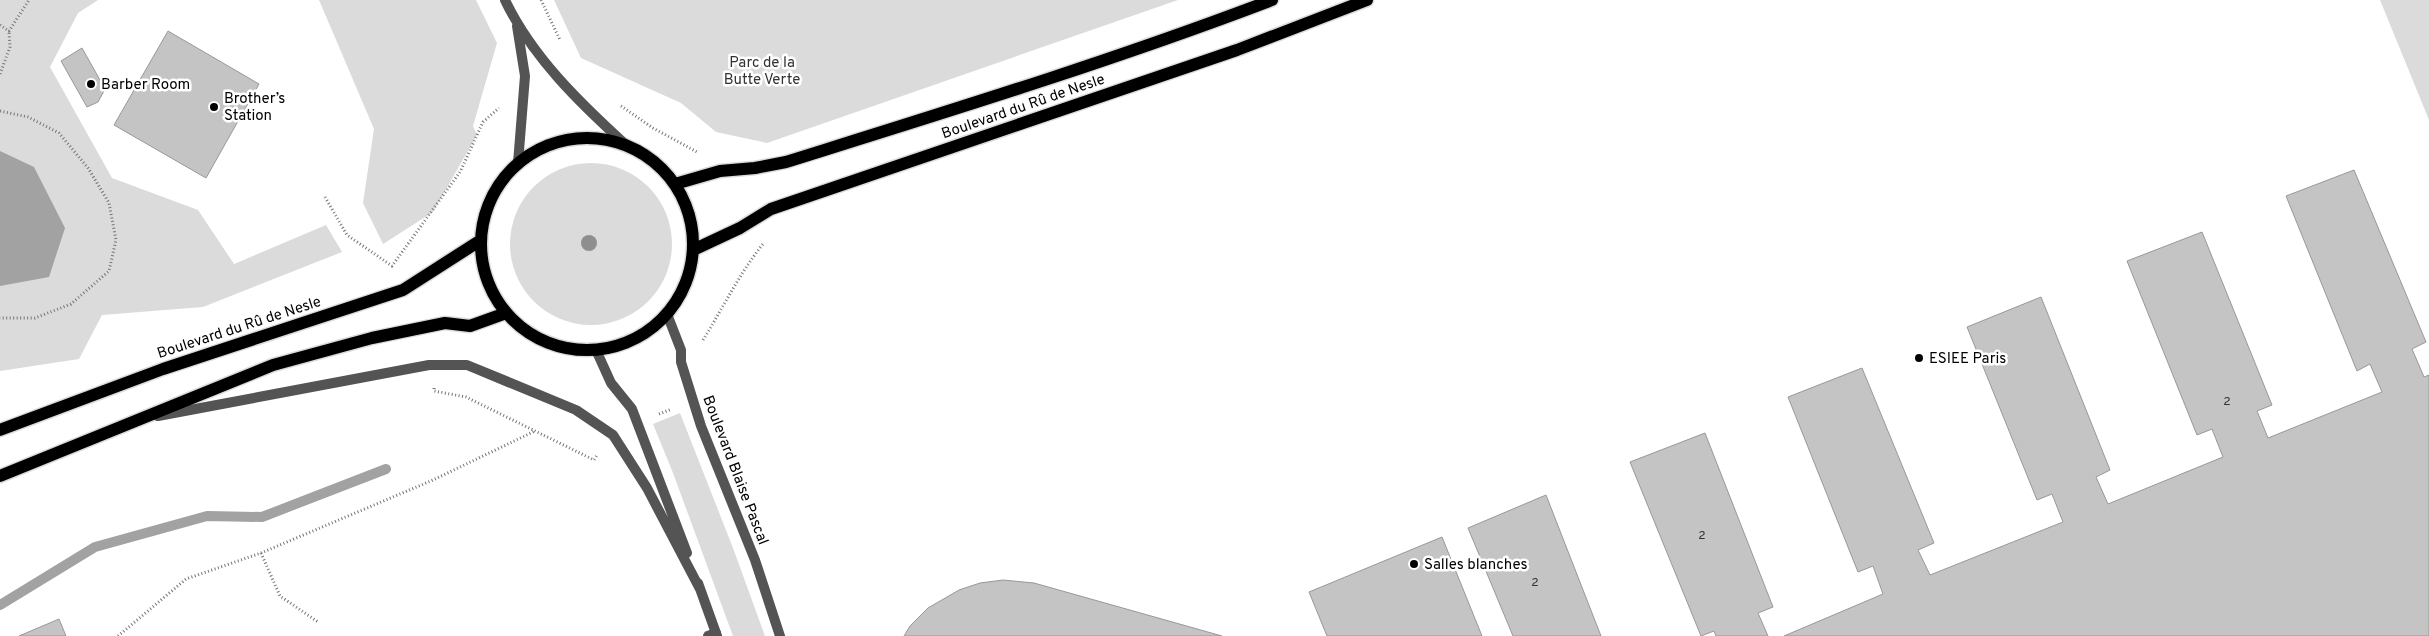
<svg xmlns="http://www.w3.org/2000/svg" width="2429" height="636" viewBox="0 0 2429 636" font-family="Overpass,sans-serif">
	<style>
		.green { fill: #dbdbdb }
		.water { fill: #a2a2a2 }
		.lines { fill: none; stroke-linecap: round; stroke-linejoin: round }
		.stream { stroke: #a2a2a2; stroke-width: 10 }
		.building { fill: #c4c4c4; stroke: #989898 }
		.primary-casing { stroke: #dbdbdb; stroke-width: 15 }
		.path { stroke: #767676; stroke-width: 3; stroke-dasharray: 1 2.5; stroke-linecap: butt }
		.service { stroke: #545454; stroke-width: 10 }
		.tertiary { stroke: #545454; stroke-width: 10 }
		.primary { stroke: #000; stroke-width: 12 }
		.tree { fill: #8e8e8e }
		.poi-dot { fill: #000; stroke: #fff; stroke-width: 2 }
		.labels { text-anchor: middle; stroke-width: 5; stroke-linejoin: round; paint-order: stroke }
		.number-label { font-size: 12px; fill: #313131 }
		.park-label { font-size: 15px; fill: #323232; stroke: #fff }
		.poi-label { font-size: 15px; fill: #000; stroke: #fff; text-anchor: start }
		.street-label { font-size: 15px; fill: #000; stroke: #fff }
	</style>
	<rect width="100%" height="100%" fill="#fff"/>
	<path class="green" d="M0,0H98L78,13L50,67L112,178L198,210L234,264L326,225L342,252L203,307L102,315L79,359L0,371Z
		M319,0H476L497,43L473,126L477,135L433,212L383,244L363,203L374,129Z
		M554,0H1178L767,143L716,132L681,103L581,58Z
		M2380,0H2429V120Z
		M510 244a81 81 0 1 1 162 0a81 81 0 1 1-162 0Z
		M680,413L733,548L765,636H733L673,473L653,424Z"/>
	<path class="water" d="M0,151L34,167L65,228L49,277L0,286Z"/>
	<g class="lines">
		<path class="stream" d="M0,605L95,547L207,516L262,517L386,469"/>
	</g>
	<path class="building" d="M168,31L259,84L206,178L114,125Z
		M82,48L105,89L98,102L87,107L61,61Z
		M2354,170L2426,342L2412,349L2424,377L2429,375V636H1784L1883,594L1873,566L1858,572L1788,397L1862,368L1934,543L1918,550L1930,575L2063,522L2052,494L2037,500L1967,327L2041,297L2110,470L2096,477L2108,504L2223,457L2212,429L2197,435L2127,261L2202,232L2272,405L2257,411L2268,438L2382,392L2370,364L2357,371L2286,196Z
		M1705,433L1773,607L1758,613L1768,636H1716L1714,631L1701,636L1630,462Z
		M1546,495L1601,636H1513L1468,528Z
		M1442,537L1482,636H1327L1309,592Z
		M1003,580L1034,583L1222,636H904L910,626L928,608L959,590L980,583Z
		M59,619L66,636H19Z"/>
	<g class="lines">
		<defs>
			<path id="primary" d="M481 244a106 106 0 1 1 212 0a106 106 0 1 1-212 0Z
				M675,184L720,171L755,168L786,162C949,111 1112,61 1272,0
				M693,250L740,228L771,209L1237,50L1367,0
				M0,430L163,369L403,290L481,240
				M0,476L273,365L372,338L445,323L470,326L506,313"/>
		</defs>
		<use href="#primary" class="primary-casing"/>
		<path class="path" d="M541,0L560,40
			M0,25L9,31L29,0
			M0,74L10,47L9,31
			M621,106L653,128L697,152
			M0,111L28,117L59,133L88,168L109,203L116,240L109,271L71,304L35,318H0
			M325,197L347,235L392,266L460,172L483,122L499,108
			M703,340C723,308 739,274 763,244
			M434,388V391L466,397L594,460L597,455
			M659,414L672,409
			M261,553L280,596L318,622
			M118,636L186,579L261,553L433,480L535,431"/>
		<path class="service" d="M708,636L716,633"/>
		<path class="tertiary" d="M505,0C532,57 580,103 626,145
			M517,26L525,76L518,163
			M667,314L681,350V362L701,426L755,560L780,636
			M596,350L611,383L632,409L687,553
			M158,416L429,365H467L576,410L613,435L647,488L700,589
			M698,583L717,636"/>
		<use href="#primary" class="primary"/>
	</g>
	<circle class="tree" cx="589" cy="243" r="8"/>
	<g class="poi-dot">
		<circle cx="91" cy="84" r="5"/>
		<circle cx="214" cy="107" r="5"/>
		<circle cx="1919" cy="358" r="5"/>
		<circle cx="1414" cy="564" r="5"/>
	</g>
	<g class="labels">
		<g class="number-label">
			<text x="2227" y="405">2</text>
			<text x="1702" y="539">2</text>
			<text x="1535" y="586">2</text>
		</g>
		<g class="park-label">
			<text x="762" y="67">Parc de la<tspan x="762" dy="17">Butte Verte</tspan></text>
		</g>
		<g class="poi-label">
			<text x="101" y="89">Barber Room</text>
			<text x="224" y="103">Brother’s<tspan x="224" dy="17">Station</tspan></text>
			<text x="1929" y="363">ESIEE Paris</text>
			<text x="1424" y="569">Salles blanches</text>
		</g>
		<g class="street-label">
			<text transform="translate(1023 106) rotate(-19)" y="5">Boulevard du Rû de Nesle</text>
			<text transform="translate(239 327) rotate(-18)" y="5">Boulevard du Rû de Nesle</text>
			<text transform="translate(736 470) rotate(69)" y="5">Boulevard Blaise Pascal</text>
		</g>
	</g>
</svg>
